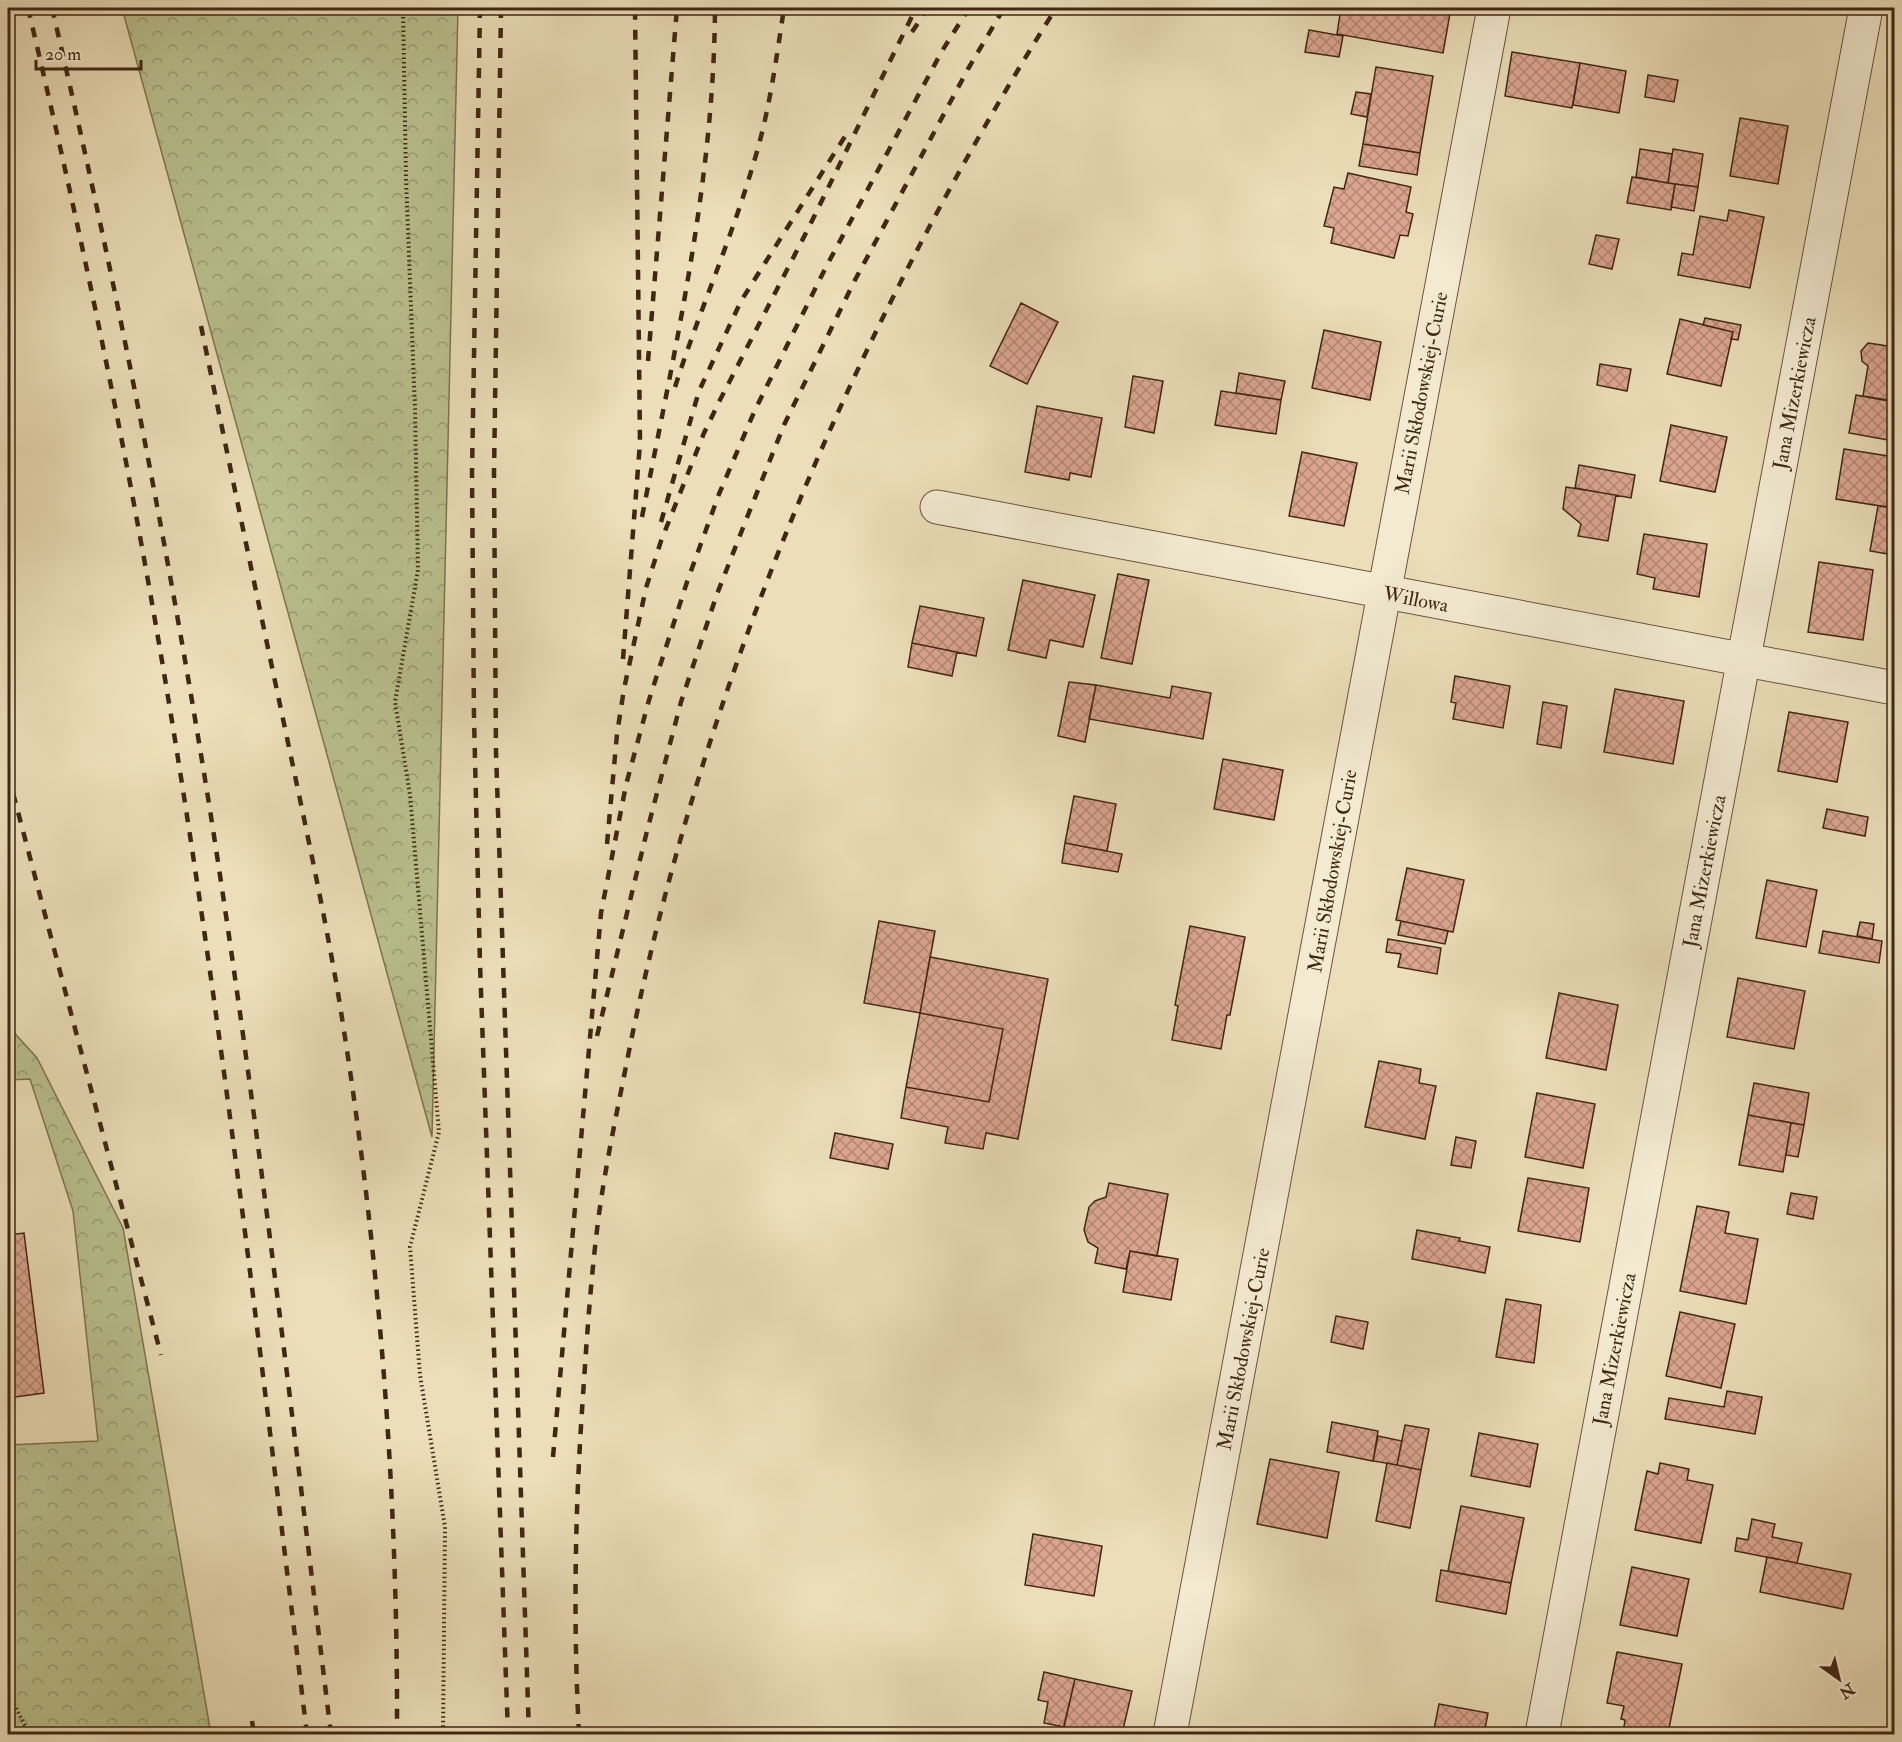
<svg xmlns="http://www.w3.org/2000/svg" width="1902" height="1742" viewBox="0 0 1902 1742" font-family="'IM FELL Double Pica',serif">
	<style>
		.forest { fill: url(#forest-crowns); stroke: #7d7451; stroke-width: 1.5 }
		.building { fill: url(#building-cross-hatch); stroke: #412614; stroke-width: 1.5 }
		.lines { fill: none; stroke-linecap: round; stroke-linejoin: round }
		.minor-casing { stroke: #6c543d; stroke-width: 35 }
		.path { stroke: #412614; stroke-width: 4; stroke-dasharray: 1.5 3; stroke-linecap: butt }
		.minor { stroke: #f2ead1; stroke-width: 33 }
		.rail { stroke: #412614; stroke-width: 4.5; stroke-dasharray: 10 10; stroke-linecap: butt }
		.labels { text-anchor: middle; stroke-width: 4.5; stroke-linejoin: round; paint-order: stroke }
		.street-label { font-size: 20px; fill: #412614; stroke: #f2ead1 }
	</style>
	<defs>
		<pattern id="forest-crowns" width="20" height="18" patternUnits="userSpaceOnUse" patternTransform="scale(1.5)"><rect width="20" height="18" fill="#b9c18e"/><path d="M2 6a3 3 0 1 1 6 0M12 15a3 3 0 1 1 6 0" fill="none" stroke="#989d73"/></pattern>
		<pattern id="building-cross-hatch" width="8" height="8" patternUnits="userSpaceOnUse" patternTransform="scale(1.5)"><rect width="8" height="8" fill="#dca691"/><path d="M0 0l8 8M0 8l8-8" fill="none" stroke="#b48775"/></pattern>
	</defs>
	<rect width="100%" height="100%" fill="#ebdeb8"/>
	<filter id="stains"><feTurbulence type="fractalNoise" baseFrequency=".00333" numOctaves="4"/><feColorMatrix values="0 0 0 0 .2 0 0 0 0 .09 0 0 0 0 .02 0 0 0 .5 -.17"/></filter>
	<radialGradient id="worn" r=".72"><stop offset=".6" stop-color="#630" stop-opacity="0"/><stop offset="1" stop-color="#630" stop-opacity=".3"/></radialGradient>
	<path class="forest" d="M122,8H458L432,1137Z
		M8,1026L37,1058L123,1228L211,1734H8V1445L98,1441L73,1211L30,1079L8,1080Z"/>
	<path class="building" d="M1341,8H1451L1443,53L1337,34Z
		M1309,30L1343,36L1339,57L1305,52Z
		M1512,52L1580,63L1572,108L1505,96Z
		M1580,63L1626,71L1619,113L1573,105Z
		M1376,67L1433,76L1420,153L1363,144Z
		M1648,75L1678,80L1674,102L1645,97Z
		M1356,92L1371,94L1367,117L1351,114Z
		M1740,118L1788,126L1778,184L1730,176Z
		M1363,144L1420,153L1417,175L1359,166Z
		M1640,149L1672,154L1668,183L1636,177Z
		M1673,149L1703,154L1698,187L1668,183Z
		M1348,173L1411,187L1406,212L1413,214L1408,236L1400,235L1394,258L1331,243L1334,228L1324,226L1334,187L1344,189Z
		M1632,177L1675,184L1671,210L1627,203Z
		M1675,184L1698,187L1694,211L1671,207Z
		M1729,210L1764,217L1750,288L1678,275L1682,253L1693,255L1700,216L1727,221Z
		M1596,235L1619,239L1612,269L1589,264Z
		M1021,303L1058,322L1027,384L990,366Z
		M1705,318L1741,325L1738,340L1731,339L1733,332L1703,325Z
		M1680,319L1733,332L1721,386L1667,374Z
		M1324,330L1381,342L1370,400L1312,388Z
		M1868,343L1894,347V401L1863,396L1868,366L1862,361L1861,351Z
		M1600,364L1631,369L1627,391L1597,385Z
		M1239,373L1285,381L1281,400L1236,393Z
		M1133,376L1163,381L1154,433L1125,427Z
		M1221,391L1281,400L1276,434L1215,425Z
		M1856,395L1894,402V441L1849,433Z
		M1037,406L1102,418L1091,477L1070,473L1069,480L1025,472Z
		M1671,425L1727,437L1715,492L1660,481Z
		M1844,449L1894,457V508L1836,499Z
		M1302,452L1357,463L1344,526L1289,516Z
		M1579,465L1635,475L1631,498L1575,488Z
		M1566,487L1616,495L1608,541L1578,536L1581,524L1563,509Z
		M1878,506L1894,508V555L1870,551Z
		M1644,534L1707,544L1699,597L1653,589L1655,578L1637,574Z
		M1819,562L1873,570L1863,640L1808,632Z
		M1118,574L1149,580L1132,664L1101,658Z
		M1023,580L1095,595L1083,647L1050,640L1046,658L1008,650Z
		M920,606L984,618L976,656L912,643Z
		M912,643L957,652L952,676L908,667Z
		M1455,676L1510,686L1503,728L1453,719L1456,703L1451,702Z
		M1069,682L1096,685L1085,742L1058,736Z
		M1096,685L1170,698L1172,686L1211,693L1203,739L1089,719Z
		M1615,689L1684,701L1673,764L1604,752Z
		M1543,702L1567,706L1561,748L1537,744Z
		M1789,712L1848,722L1837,782L1778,771Z
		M1223,759L1283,770L1274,820L1214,809Z
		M1074,796L1116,804L1107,851L1065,843Z
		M1827,809L1868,817L1865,836L1823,828Z
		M1065,843L1122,854L1118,872L1062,863Z
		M1407,868L1464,880L1453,932L1396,920Z
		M1767,880L1817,890L1806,947L1756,938Z
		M879,921L935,931L920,1013L864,1003Z
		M1401,921L1448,931L1445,944L1398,935Z
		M1860,922L1874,924L1872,939L1857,936Z
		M1190,926L1245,937L1230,1015H1227L1221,1049L1172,1040L1178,1006L1175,1005Z
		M1823,931L1882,941L1879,963L1819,953Z
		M1388,939L1441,948L1437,974L1398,967L1401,954L1386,952Z
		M930,957L1048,979L1018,1139L986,1133L983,1149L945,1143L948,1127L901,1118L906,1087L989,1102L1003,1029L920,1013Z
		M1738,978L1805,991L1794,1049L1727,1037Z
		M1559,993L1618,1005L1606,1070L1546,1058Z
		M920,1013L1003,1029L989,1102L906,1087Z
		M1379,1061L1421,1069L1419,1083L1436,1086L1425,1139L1365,1127Z
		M1754,1083L1809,1093L1804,1125L1748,1115Z
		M1537,1093L1595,1104L1583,1168L1525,1157Z
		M1748,1115L1791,1123L1783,1172L1739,1165Z
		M1791,1123L1804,1125L1798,1157L1786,1155Z
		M835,1133L893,1144L888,1169L830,1158Z
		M1456,1137L1476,1141L1471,1168L1451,1165Z
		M1528,1178L1589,1188L1580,1242L1518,1231Z
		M1109,1183L1168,1194L1157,1256L1130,1251L1126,1269L1095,1263L1098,1248L1088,1242L1084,1230L1089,1207L1095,1201L1106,1197Z
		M1791,1193L1817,1197L1813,1219L1787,1214Z
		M1697,1206L1729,1212L1725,1233L1758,1239L1746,1304L1680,1291Z
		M1417,1230L1460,1238L1459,1241L1490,1247L1485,1273L1412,1259Z
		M24,1233L44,1393L8,1398V1235Z
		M1130,1251L1178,1259L1171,1300L1123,1292Z
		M1506,1299L1541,1305L1534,1363L1496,1357Z
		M1680,1312L1735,1324L1721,1388L1666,1376Z
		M1336,1316L1368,1322L1363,1349L1331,1342Z
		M1727,1391L1762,1397L1755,1434L1665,1419L1669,1398L1724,1407Z
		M1332,1422L1378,1431L1373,1461L1327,1452Z
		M1405,1425L1429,1429L1421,1470L1397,1465Z
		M1479,1433L1538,1444L1530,1487L1471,1476Z
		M1378,1436L1402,1441L1397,1465L1373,1461Z
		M1270,1459L1339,1472L1327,1538L1257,1524Z
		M1387,1463L1421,1470L1410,1528L1376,1521Z
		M1660,1463L1689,1469L1687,1480L1713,1485L1701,1543L1635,1530L1647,1471L1658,1474Z
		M1461,1506L1524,1518L1511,1583L1448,1571Z
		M1752,1519L1775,1524L1772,1537L1802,1543L1797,1563L1735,1551L1737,1538L1748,1540Z
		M1033,1534L1102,1546L1094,1596L1025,1585Z
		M1767,1557L1851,1574L1843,1609L1760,1592Z
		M1632,1567L1689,1579L1677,1636L1620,1625Z
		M1441,1570L1511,1583L1506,1614L1436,1601Z
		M1617,1652L1682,1664L1669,1728L1675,1730L1674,1734H1623L1625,1720L1621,1719L1624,1706L1607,1703Z
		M1044,1672L1075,1679L1064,1727L1044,1723L1048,1702L1038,1700Z
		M1075,1679L1132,1691L1122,1734H1062Z
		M1439,1704L1488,1713L1484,1734H1433Z"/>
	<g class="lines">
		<defs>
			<path id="minor" d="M937,507L1894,688
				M1170,1734L1494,8
				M1542,1734L1866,8"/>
		</defs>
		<use href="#minor" class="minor-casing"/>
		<path class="path" d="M403,8L406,179L415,409L418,570L395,702L410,795L439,1132L410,1247L420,1375L445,1527L443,1734
			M8,1692L29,1734"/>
		<use href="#minor" class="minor"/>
		<path class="rail" d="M28,8C82,236 130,466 168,697C225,1041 264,1388 307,1734
			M52,8C114,273 167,541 210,810C258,1117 293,1426 331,1734
			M480,8L472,472L474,718L480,964L508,1734
			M501,8L494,472L496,752L529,1734
			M912,32L928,8
			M201,326C229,462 257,597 286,733C304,819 323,906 338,993C378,1238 398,1486 397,1734
			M648,361L677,8
			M675,387C699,312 731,240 753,165C769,114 776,61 784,8
			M642,517C675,348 714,180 715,8
			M661,522L699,391L741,301L849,130
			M623,659L640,443L635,8
			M8,774L161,1355
			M607,844L617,734L624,689L646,588L661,541L704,433L720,400L809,227L916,8
			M597,1036L647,831L681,702L717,594L748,515L784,425L855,280L968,69L1004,8
			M553,1457L601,913L626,785L649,700L687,582L719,494L755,410L826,267L942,51L969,8
			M252,1721L254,1734
			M579,1734C573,1621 575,1509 583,1396C587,1335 591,1275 599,1214C606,1163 617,1112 627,1061C701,687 854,330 1056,8"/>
	</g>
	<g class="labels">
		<g class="street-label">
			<text transform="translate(1421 393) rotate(-79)" y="7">Marii Skłodowskiej-Curie</text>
			<text transform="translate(1794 393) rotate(-79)" y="7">Jana Mizerkiewicza</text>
			<text transform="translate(1416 599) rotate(11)" y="7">Willowa</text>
			<text transform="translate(1332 871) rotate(-80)" y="7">Marii Skłodowskiej-Curie</text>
			<text transform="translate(1704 871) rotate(-79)" y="7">Jana Mizerkiewicza</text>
			<text transform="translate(1243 1349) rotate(-79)" y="7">Marii Skłodowskiej-Curie</text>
			<text transform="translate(1614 1349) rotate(-79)" y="7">Jana Mizerkiewicza</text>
		</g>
	</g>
	<rect width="1902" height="1742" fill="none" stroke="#ebdeb8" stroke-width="30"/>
	<rect x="9" y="9" width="1884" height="1724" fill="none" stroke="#412614" stroke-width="3"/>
	<rect x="15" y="15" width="1872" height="1712" fill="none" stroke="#412614" stroke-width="1.5"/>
	<g transform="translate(1839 1679) rotate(146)" stroke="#f2ead1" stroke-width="4.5" paint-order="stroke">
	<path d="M0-4.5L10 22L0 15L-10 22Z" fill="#412614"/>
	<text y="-9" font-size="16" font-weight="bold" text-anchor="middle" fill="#412614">N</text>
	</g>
	<path d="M36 60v9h105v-9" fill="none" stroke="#412614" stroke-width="3"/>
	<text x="45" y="60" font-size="18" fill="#412614" stroke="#f2ead1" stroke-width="4.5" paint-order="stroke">20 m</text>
	<rect width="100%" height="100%" filter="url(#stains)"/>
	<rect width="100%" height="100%" fill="url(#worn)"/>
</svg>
